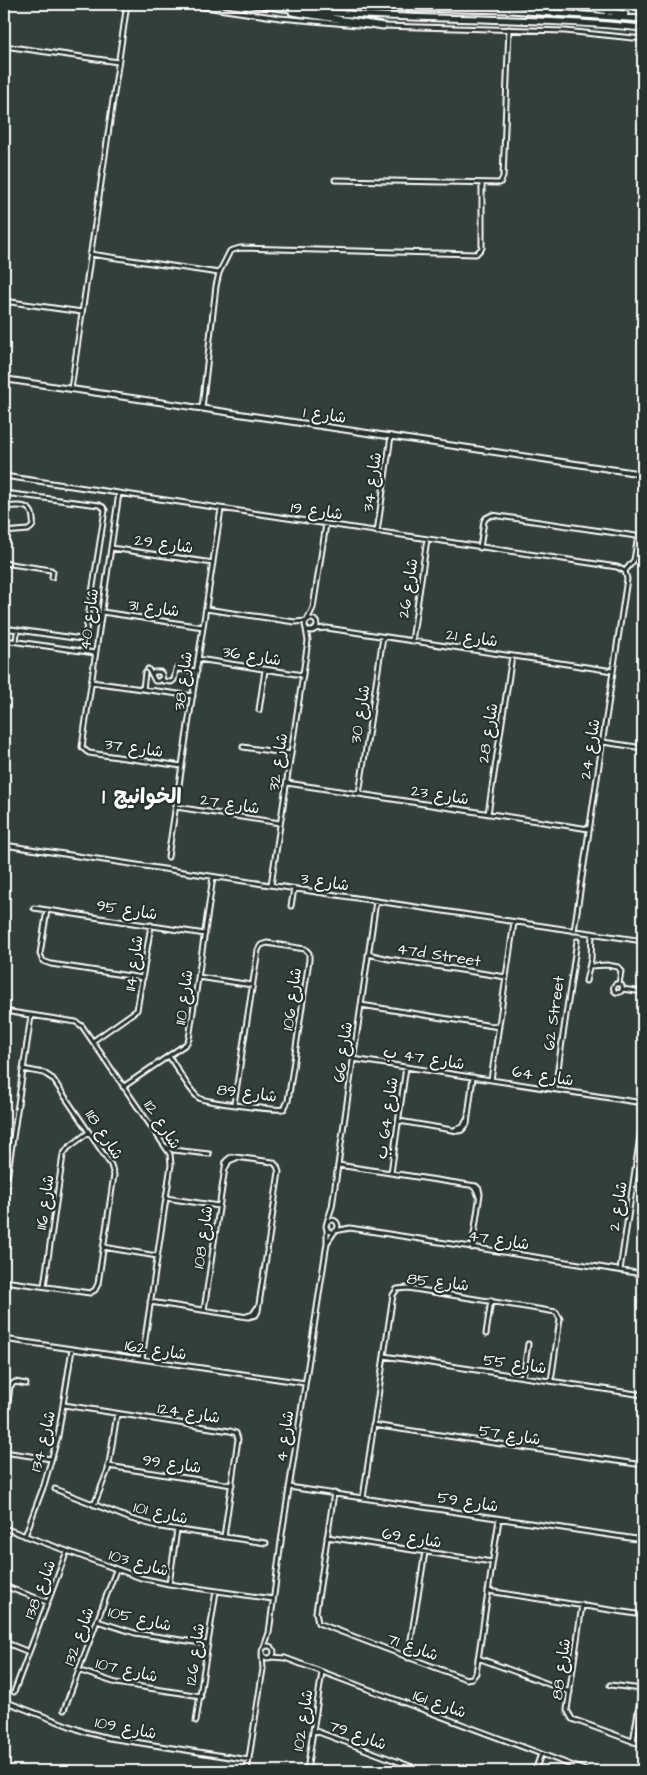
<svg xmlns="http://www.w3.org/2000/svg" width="647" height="1775" viewBox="0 0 647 1775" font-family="'Architects Daughter','Playpen Sans Arabic',sans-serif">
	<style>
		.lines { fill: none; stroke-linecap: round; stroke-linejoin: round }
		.minor-casing { stroke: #fff; stroke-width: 7 }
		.tertiary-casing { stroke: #fff; stroke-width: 8 }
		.trunk-casing { stroke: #fff; stroke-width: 9 }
		.minor { stroke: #26332d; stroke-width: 3 }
		.tertiary { stroke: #26332d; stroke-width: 4 }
		.trunk { stroke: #26332d; stroke-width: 5 }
		.labels { text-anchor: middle; stroke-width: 4.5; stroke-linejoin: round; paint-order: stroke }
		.street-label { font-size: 16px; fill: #fff; stroke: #26332d }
		.district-label { font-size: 21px; font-weight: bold; fill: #fff; stroke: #26332d }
	</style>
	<rect width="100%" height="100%" fill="#333f3a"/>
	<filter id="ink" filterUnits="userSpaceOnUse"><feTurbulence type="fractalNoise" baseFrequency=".02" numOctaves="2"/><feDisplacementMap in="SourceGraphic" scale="10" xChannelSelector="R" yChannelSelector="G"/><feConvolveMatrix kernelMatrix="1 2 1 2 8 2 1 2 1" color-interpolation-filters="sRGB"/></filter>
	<g filter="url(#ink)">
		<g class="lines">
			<defs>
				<path id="minor" d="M184,4L280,18L369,26
					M624,4L643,6
					M383,26L565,31L643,39
					M4,46L118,62
					M335,180L500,183L503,177L509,29
					M90,254L219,273
					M4,301L82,312
					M71,389L127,4
					M202,408L216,286L219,273L230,251L240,248L476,254L482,248V184
					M4,476L617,567L625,571
					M4,493L99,505L103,507L105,510L85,637L81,639L4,628
					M119,493L82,747L86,751L89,753L182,766
					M4,507C16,506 33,502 33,520C34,525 33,527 28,530L4,532
					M377,532L391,436
					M111,548L213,563
					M480,548L484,521L486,518L492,515L643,537
					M4,563L51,570L53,572L52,577
					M625,571L634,560L638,536
					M206,609L295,622L307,621
					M102,612L203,627
					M305 625a6 6 0 1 1 12 0a6 6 0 1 1-12 0Z
					M307,620L313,608L326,524
					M315,629L327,628L613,671
					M4,640L95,653
					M16,641L17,633
					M412,641L427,539
					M198,659L303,675
					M148,669L152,675
					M161,679L159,681H155L152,675L154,672H160L162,674L163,681L171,682L174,680L176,669L197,671
					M91,682L193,696
					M143,689L145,673
					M259,710L265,670
					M603,742L643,748
					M243,747L291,754
					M287,783L589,829
					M359,794L383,637
					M176,807L280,823
					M488,814L512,656
					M4,845L643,941
					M168,857L221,509
					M271,885L308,641L306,629
					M291,906L294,889
					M34,908L205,934
					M47,910L40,954L43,961L51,964L143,978
					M574,931L627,579L625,571
					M368,954L389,959L506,977
					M590,966L607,965L618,967L621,971L619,984
					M198,977L252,985
					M586,981L591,959L592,933
					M613.5 988a4.5 4.5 0 1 1 9 0a4.5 4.5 0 1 1-9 0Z
					M622,989L643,992
					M361,1005L499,1027
					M4,1011L76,1022L82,1026L170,1154L171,1165L142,1359
					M93,1041L137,1010L151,925
					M169,1056C175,1065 190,1092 199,1098C205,1102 277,1111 284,1109L288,1101L309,960V953L305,949L267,943L261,945L258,950L234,1104
					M353,1059L643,1103
					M491,1080L514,922
					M123,1087L186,1044L189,1039L213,877
					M555,1089L577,941
					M399,1121L458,1131L462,1130L467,1124L473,1077
					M456,1129L463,1127L466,1121
					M165,1146L173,1150L209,1154
					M637,1160L643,1161
					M338,1165L476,1186L479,1189L480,1194L472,1248
					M226,1167L229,1161L236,1158
					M391,1173L406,1067
					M472,1186L476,1189L479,1197
					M166,1198L219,1206
					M4,1199L31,1016
					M326 1226a6 6 0 1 1 12 0a6 6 0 1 1-12 0Z
					M327,1222L332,1207L376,901
					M335,1231L350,1228L643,1274
					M327,1243L335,1231
					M103,1247L157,1256
					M620,1270L643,1117
					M4,1281L90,1293L95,1290L98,1284L114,1175L111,1165L53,1079L44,1073L23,1069
					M44,1286L63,1155L68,1148L89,1132
					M150,1302L248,1317L256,1315L258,1311L279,1172L277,1166L273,1162L235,1157H231L226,1161L204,1310
					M247,1316L253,1314L257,1308
					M486,1334L491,1300
					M4,1339L305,1383
					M384,1356L643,1395
					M523,1377L528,1344
					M64,1405L230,1431L236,1433L238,1439L224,1537
					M373,1425L643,1465
					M4,1438L10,1386L15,1382L26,1384
					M4,1452L51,1459
					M640,1465L643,1440
					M108,1466L232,1485
					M289,1487L643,1540
					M55,1489L131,1519L160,1527L266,1543
					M334,1493L316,1612L318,1623L466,1679L472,1678L476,1673L499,1519
					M363,1498L393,1295L397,1289L408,1288L556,1312L560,1319L551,1381
					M94,1505L108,1470L117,1414
					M4,1528L141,1578L169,1584L273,1599
					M25,1536L44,1485L58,1436L72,1349
					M327,1537L492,1562
					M169,1584L177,1530
					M4,1586L47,1602
					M488,1591L643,1615
					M582,1605L567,1710L572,1719L643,1745
					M97,1621L135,1633L208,1644
					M4,1642L29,1652
					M262 1652a6 6 0 1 1 12 0a6 6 0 1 1-12 0Z
					M264,1647L269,1633L282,1534L327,1243V1228
					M272,1657L285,1658L587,1771
					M408,1658L425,1552
					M478,1658L570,1692
					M78,1670L116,1683L201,1696
					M610,1685L642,1689
					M14,1692L67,1551
					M4,1701L85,1732L109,1738L249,1760
					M64,1710L116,1570
					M196,1721L216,1591
					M313,1730L423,1771
					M633,1742L643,1681
					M247,1771L263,1669L262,1655
					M307,1771L322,1672
					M535,1771L541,1754"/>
				<path id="tertiary" d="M4,379L643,474"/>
				<path id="trunk" d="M253,4C382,24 514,14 643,28
					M326,4L412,8L510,10L643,19
					M571,4L625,14
					M607,4L606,7L607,12
					M292,12L383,26"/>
			</defs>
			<use href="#minor" class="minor-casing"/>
			<use href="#tertiary" class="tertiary-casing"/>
			<use href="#trunk" class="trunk-casing"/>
			<use href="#minor" class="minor"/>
			<use href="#tertiary" class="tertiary"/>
			<use href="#trunk" class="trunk"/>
		</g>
	</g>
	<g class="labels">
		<g class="street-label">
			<text transform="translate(325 414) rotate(8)" y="6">شارع 1</text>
			<text transform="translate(371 482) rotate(-82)" y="6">شارع 34</text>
			<text transform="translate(317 510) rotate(8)" y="6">شارع 19</text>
			<text transform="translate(164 543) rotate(8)" y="6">شارع 29</text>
			<text transform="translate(407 588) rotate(-81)" y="6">شارع 26</text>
			<text transform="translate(154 607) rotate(8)" y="6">شارع 31</text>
			<text transform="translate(88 619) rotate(-82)" y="6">شارع 40</text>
			<text transform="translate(472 637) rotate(8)" y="6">شارع 21</text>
			<text transform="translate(252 655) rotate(9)" y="6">شارع 36</text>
			<text transform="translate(182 681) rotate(-82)" y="6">شارع 38</text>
			<text transform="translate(359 714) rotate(-81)" y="6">شارع 30</text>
			<text transform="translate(487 733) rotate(-81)" y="6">شارع 28</text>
			<text transform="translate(134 747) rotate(8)" y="6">شارع 37</text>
			<text transform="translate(589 749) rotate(-81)" y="6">شارع 24</text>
			<text transform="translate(277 762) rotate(-81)" y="6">شارع 32</text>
			<text transform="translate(440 794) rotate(9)" y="6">شارع 23</text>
			<text transform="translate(230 803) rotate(9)" y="6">شارع 27</text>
			<text transform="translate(325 881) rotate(9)" y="6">شارع 3</text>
			<text transform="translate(127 909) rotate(9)" y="6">شارع 95</text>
			<text transform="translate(439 954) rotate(9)" y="6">47d Street</text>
			<text transform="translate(133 963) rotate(-82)" y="6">شارع 114</text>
			<text transform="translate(183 997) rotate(-82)" y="6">شارع 110</text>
			<text transform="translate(291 999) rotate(-82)" y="6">شارع 106</text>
			<text transform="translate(553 1013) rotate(-82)" y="6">62 Street</text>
			<text transform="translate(342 1052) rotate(-82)" y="6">شارع 66</text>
			<text transform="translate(424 1057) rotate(9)" y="6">شارع 47 ب</text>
			<text transform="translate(543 1075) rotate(9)" y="6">شارع 64</text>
			<text transform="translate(247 1092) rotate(7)" y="6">شارع 89</text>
			<text transform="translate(386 1118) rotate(-82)" y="6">شارع 64 ب</text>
			<text transform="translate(163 1124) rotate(57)" y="6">شارع 112</text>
			<text transform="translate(105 1134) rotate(57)" y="6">شارع 118</text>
			<text transform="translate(44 1202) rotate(-82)" y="6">شارع 116</text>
			<text transform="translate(617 1206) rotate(-81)" y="6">شارع 2</text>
			<text transform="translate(202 1237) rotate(-82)" y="6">شارع 108</text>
			<text transform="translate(499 1239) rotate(9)" y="6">شارع 47</text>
			<text transform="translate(438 1281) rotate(7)" y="6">شارع 85</text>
			<text transform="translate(156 1349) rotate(9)" y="6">شارع 162</text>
			<text transform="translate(515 1363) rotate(8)" y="6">شارع 55</text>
			<text transform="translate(189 1412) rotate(9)" y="6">شارع 124</text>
			<text transform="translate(510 1434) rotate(9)" y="6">شارع 57</text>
			<text transform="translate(284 1436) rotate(-82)" y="6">شارع 4</text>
			<text transform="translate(42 1441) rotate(-76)" y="6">شارع 134</text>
			<text transform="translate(172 1463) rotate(8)" y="6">شارع 99</text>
			<text transform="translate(468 1501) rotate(9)" y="6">شارع 59</text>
			<text transform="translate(161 1512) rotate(13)" y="6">شارع 101</text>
			<text transform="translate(412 1537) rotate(9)" y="6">شارع 69</text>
			<text transform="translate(139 1562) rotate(16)" y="6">شارع 103</text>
			<text transform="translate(39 1589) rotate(-69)" y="6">شارع 138</text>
			<text transform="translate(140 1618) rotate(13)" y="6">شارع 105</text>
			<text transform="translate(78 1636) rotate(-70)" y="6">شارع 132</text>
			<text transform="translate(413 1646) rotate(20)" y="6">شارع 71</text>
			<text transform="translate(194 1654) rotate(-82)" y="6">شارع 126</text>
			<text transform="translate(127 1669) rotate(13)" y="6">شارع 107</text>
			<text transform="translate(560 1669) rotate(-82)" y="6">شارع 88</text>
			<text transform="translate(440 1703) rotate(20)" y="6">شارع 161</text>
			<text transform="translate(302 1720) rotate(-81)" y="6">شارع 102</text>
			<text transform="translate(126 1727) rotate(11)" y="6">شارع 109</text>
			<text transform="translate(358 1734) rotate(20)" y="6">شارع 79</text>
		</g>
		<g class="district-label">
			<text x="142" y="803">الخوانيج 1</text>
		</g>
	</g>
	<rect width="647" height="1775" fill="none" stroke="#26332d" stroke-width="20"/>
	<rect x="10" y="10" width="627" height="1755" fill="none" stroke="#fff" stroke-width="2" filter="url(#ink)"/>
</svg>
